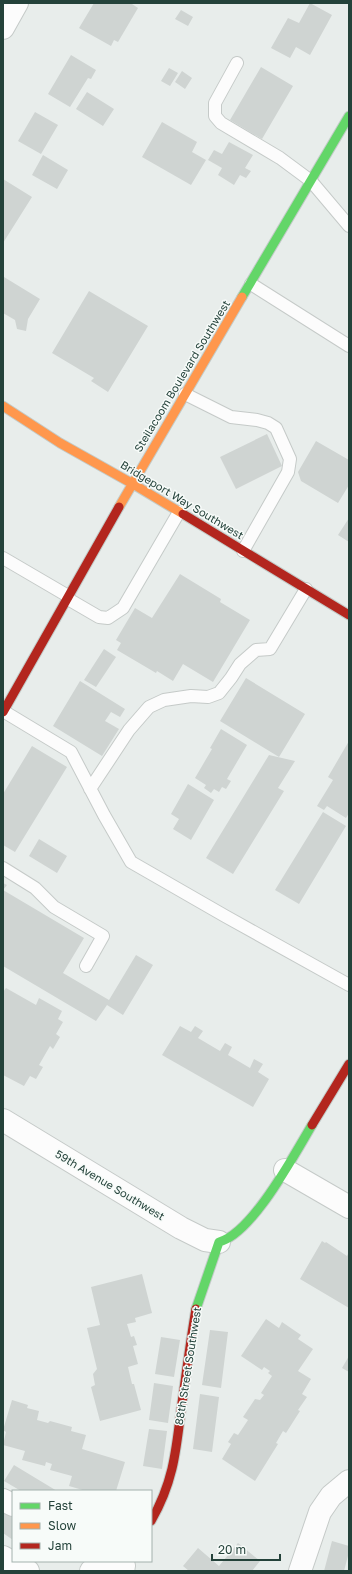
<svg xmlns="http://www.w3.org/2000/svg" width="352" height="1574" viewBox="0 0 352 1574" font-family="'Golos Text',sans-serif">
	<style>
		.building { fill: #cfd4d2 }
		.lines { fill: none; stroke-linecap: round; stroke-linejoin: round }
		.lane-casing { stroke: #c5cac8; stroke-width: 14 }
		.street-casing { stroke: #c5cac8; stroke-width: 24 }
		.fast-casing { stroke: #c3cbc8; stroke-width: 11 }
		.slow-casing { stroke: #c3cbc8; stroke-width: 11 }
		.jam-casing { stroke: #c3cbc8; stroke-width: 11 }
		.lane { stroke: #fcfcfc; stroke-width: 12 }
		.street { stroke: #fcfcfc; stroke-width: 22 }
		.fast { stroke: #63d668; stroke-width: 9 }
		.slow { stroke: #ff974d; stroke-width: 9 }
		.jam { stroke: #b3261e; stroke-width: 9 }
		.labels { text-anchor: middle; stroke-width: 3; stroke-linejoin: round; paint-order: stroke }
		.street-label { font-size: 11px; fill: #24423a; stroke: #f7fbf9 }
	</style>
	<rect width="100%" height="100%" fill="#e8edeb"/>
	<path class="building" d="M94,3H133L132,4L138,8L118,42L114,40L111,46L79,28Z
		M310,3L332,15L310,55L296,47L290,58L271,48L288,18L299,23Z
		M181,10L193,17L188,26L175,19Z
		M71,55L96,70L91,79L88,78L70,107L48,94Z
		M261,67L293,86L262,139L230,120Z
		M169,68L178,73L170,86L161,81Z
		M182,71L192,78L185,89L175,82Z
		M87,92L114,109L103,126L76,109Z
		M35,112L58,125L41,154L18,141Z
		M162,122L197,142L192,152L206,160L191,185L142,157Z
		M229,142L253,155L245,168L251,171L246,178L240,175L234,185L218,175L222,168L208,160L214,150L222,154Z
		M43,155L68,170L57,189L32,175Z
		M3,179L32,197L3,243Z
		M4,277L40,299L28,319L26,331L17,329L15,320L3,313Z
		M89,291L148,326L108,392L91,381L94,378L52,353Z
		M267,434L282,466L236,489L220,457Z
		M316,441L349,460V485L338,503L301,481L298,472Z
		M349,518V542L338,535Z
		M180,574L221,599L220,602L250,620L213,682L183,664L173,681L157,671L156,673L117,650L121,643L116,640L135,608L152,618Z
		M104,649L116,657L96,687L84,680Z
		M246,678L305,714L279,757L220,721Z
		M80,681L125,709L120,717L111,712L105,721L119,729L102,756L53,726Z
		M221,729L247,745L227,779L231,781L226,789L222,787L219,792L214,789L211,793L204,788L206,785L195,778L212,749L210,748Z
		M349,741V813L346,818L327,806L324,810L317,806L333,780L328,777Z
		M32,746L67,767L15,852L3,845V794Z
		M269,755L295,761L278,788L284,791L233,874L206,858Z
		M188,784L214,800L191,840L173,829L179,819L171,814Z
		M323,812L346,826L299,904L275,890Z
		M39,839L67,856L57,873L29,856Z
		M3,883L7,885L3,890L84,938L63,973L109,1000L136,955L153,965L123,1015L107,1005L96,1021L3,966Z
		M6,988L36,1005L39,998L62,1011L58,1019L63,1022L56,1034L60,1037L53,1049L50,1046L39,1065L43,1067L36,1079L30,1076L24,1086L3,1075V992Z
		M180,1026L191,1032L195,1026L203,1031L198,1038L220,1051L225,1043L232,1047L228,1055L250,1068L254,1059L263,1064L258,1072L269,1079L253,1107L162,1055Z
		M322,1241L325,1243L326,1242L347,1256L349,1252V1308L300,1279Z
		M142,1274L152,1313L135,1318L136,1322L127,1324L131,1337L134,1336L137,1345L133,1346L138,1364L128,1367L132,1384H134L141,1410L100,1421L91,1387L95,1385L93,1374L97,1369L87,1328L100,1325L91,1287Z
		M266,1319L279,1328L282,1322L301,1335L298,1339L313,1349L298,1371L311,1379L302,1394L307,1397L298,1410L300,1411L286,1433L283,1431L276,1443L278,1444L255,1481L222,1459L231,1444L228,1442L234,1433L238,1435L248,1420L243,1417L255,1399L260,1400L264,1395L261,1393L272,1376L268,1373L270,1371L264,1367L262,1370L241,1356Z
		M210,1330L228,1332L221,1388L202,1385Z
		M161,1337L180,1340L174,1377L155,1374Z
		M349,1356V1372L342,1368Z
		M154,1383L173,1386L168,1423L149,1420Z
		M200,1394L219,1397L212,1452L193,1449Z
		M12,1400L28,1405L27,1408L39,1411L37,1420L48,1423L50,1421L72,1427L71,1431L86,1435L82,1449L125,1462L116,1491H86L69,1486L72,1476L50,1470L52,1464L46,1462L45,1466L22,1460L25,1451L3,1445L6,1432L3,1430Z
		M149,1429L167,1431L162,1469L143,1466Z
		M14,1465L57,1491H21L4,1481Z
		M3,1511L13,1517V1540L3,1533Z
		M332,1541L349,1546V1552L344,1571H324Z
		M238,1543L260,1561L252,1571H189L183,1566L198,1548L219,1566Z"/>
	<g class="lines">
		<defs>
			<path id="lane" d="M237,63L215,103V116L221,123L280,158L311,181L349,226
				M251,284L349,346
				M185,394L231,417L257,420L268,423L276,428L290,459L288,472L243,551
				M3,558L68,596
				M68,599L99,617L108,618L123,608L179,512
				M3,711L71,752L104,815L131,862L225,916L349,985
				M90,789L129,730L149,707L164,700L191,696L208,697L219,693L231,678L240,664L256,650L270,649L306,589
				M3,868L35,888L54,907L103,936L86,966"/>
			<path id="street" d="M3,28L17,3
				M3,1120L181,1228L205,1240L219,1242
				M285,1170L349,1207
				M3,1500L13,1505
				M3,1557L28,1571
				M91,1571L124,1566
				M300,1571L320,1512L331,1496L349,1481"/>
			<path id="fast" d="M242,297L349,116
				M196,1309L219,1242C252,1234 294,1155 312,1125"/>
			<path id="slow" d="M3,406L60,443L133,484L183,514
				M119,507L242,297"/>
			<path id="jam" d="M183,514L349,615
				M3,712L119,507
				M312,1125L349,1064
				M151,1521C173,1483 176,1452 181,1410C186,1376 190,1343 196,1309"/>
		</defs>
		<use href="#lane" class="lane-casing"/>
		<use href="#street" class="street-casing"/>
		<use href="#fast" class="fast-casing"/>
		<use href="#slow" class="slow-casing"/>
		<use href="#jam" class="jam-casing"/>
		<use href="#lane" class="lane"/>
		<use href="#street" class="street"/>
		<use href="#fast" class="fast"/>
		<use href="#slow" class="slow"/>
		<use href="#jam" class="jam"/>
	</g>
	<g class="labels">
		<g class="street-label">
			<text transform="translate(182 376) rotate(-59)" y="4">Steilacoom Boulevard Southwest</text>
			<text transform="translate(182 500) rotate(31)" y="4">Bridgeport Way Southwest</text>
			<text transform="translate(110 1185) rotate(31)" y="4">59th Avenue Southwest</text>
			<text transform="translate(188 1366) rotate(-81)" y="4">88th Street Southwest</text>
		</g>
	</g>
	<rect width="352" height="1574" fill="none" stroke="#24423a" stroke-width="8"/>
	<rect x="12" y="1490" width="140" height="72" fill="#f7fbf9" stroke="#a3b1ad"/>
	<rect x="20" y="1503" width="20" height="6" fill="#63d668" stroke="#a3b1ad"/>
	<text x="48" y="1510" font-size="12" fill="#24423a">Fast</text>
	<rect x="20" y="1523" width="20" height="6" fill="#ff974d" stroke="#a3b1ad"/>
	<text x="48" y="1530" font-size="12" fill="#24423a">Slow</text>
	<rect x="20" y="1543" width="20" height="6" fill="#b3261e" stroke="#a3b1ad"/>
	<text x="48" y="1550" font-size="12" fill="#24423a">Jam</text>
	<path d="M212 1554v6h68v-6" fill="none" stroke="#24423a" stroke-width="2"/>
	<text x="218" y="1554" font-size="12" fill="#24423a" stroke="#f7fbf9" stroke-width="3" paint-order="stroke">20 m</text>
</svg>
